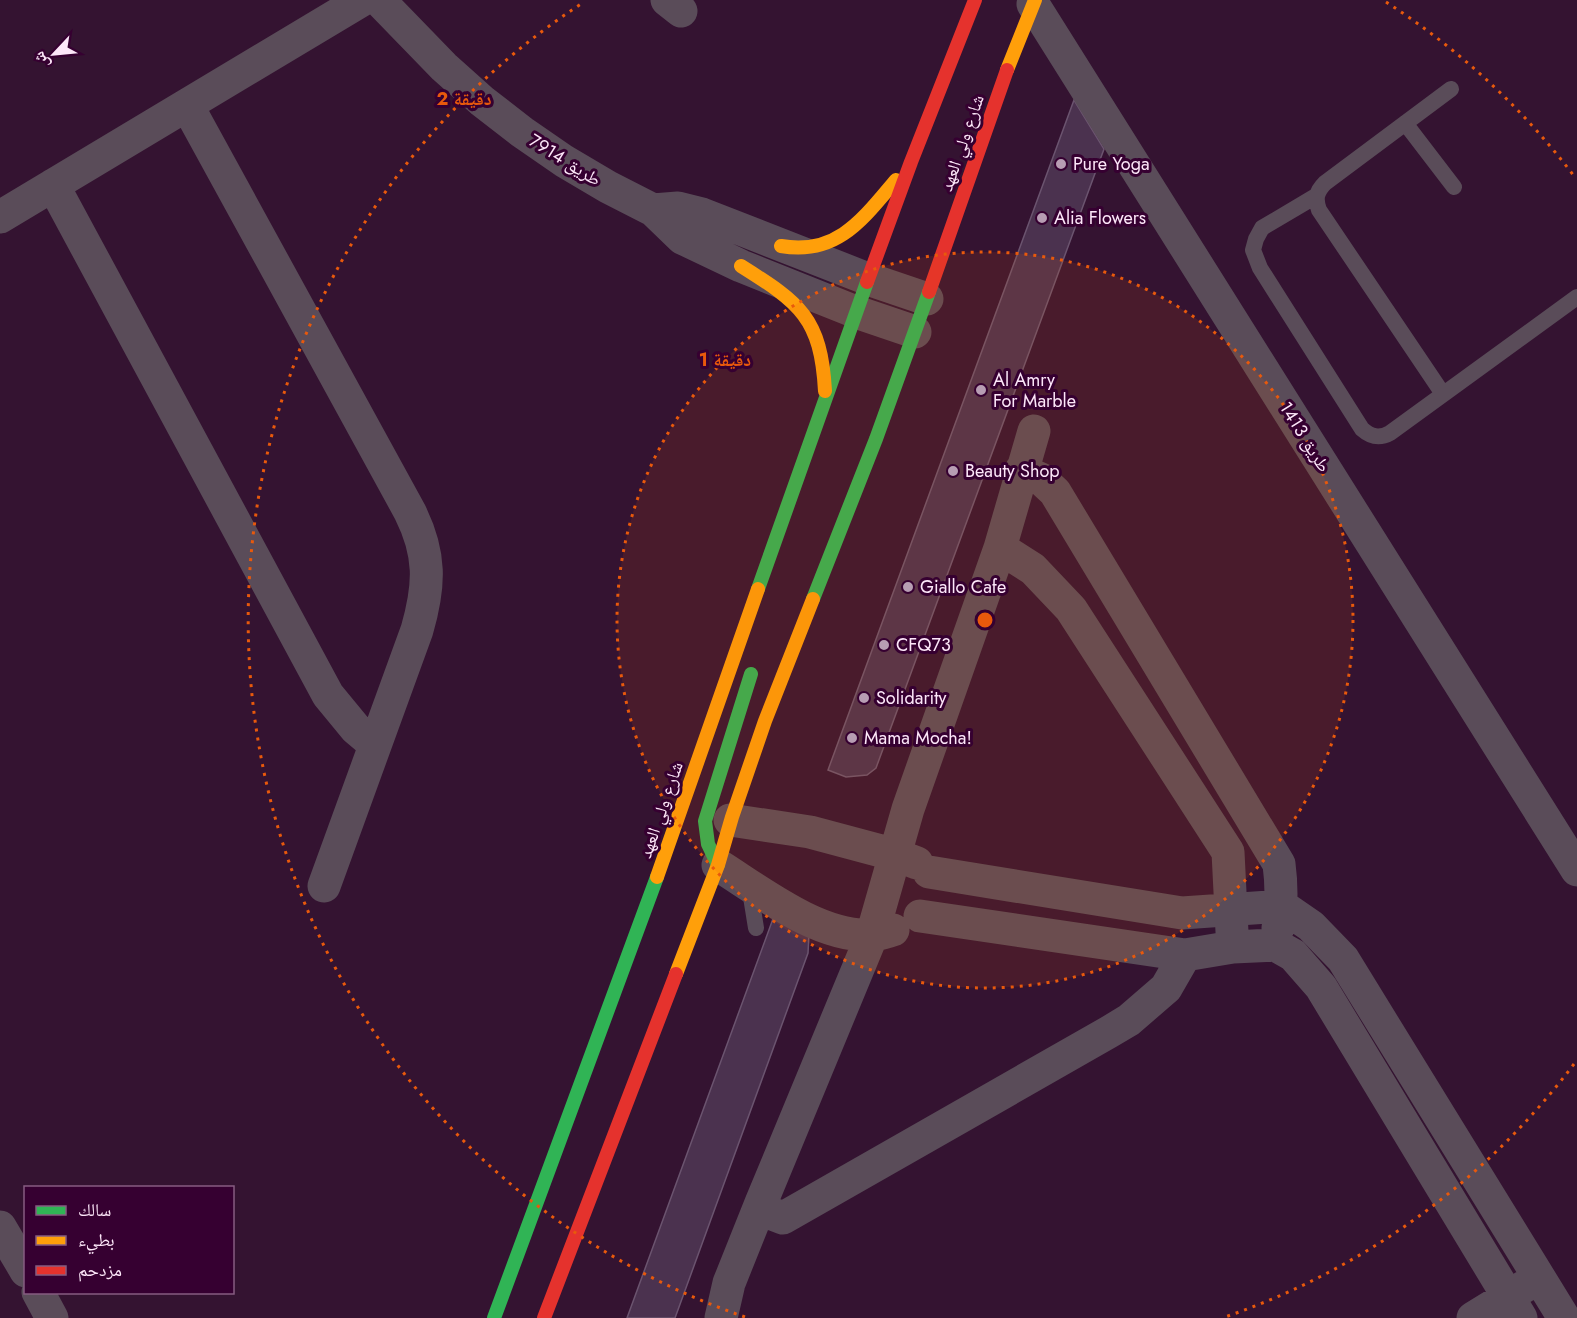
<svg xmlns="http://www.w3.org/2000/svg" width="1577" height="1318" viewBox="0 0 1577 1318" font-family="Jost,'Noto Naskh Arabic',sans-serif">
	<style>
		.building { fill: #4b324f; stroke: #6b546f; stroke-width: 1.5 }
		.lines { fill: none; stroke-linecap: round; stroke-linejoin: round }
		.lane { stroke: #5a4c59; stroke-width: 16 }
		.street { stroke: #5a4c59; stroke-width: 33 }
		.fast { stroke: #30b455; stroke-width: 14 }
		.slow { stroke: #ff9f0a; stroke-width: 14 }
		.jam { stroke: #e5322d; stroke-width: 14 }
		.ring { fill: none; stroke: #e8590c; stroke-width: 3; stroke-dasharray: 3 6 }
		.poi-dot { fill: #b79db3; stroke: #360031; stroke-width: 2 }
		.labels { text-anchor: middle; stroke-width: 6; stroke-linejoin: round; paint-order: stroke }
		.street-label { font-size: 18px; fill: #fde7f9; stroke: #360031 }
		.poi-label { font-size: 18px; fill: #fde7f9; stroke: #360031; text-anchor: start }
		.centre { fill: #e8590c; stroke: #360031; stroke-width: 3 }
		.ring-label { font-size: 18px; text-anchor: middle; font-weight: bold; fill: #e8590c; stroke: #360031; stroke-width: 6; stroke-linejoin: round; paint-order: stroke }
	</style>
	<rect width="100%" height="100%" fill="#341331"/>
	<path class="building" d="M1074,100L1104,149L876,768L867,775L846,777L828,770Z
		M774,916L809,934L808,953L675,1318H627Z"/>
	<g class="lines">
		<path class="lane" d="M1405,123L1454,187
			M1316,196L1262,228L1256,239L1253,250L1260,268L1362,429C1371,437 1379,439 1390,433L1577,297
			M1443,394L1319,210C1315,199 1316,192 1325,183L1451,89
			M747,888L751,897L756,928"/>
		<path class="street" d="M379,0L444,67L482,101L522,132L564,161L608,187L653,210L682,238L741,266L856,312L915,332
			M667,0L681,11
			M1033,4L1577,870
			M187,105L410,512C431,554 430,585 417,630L324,886
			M53,185L328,695L356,729L375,745
			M653,210L678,208L702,214L868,279L927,299
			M0,217L362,0
			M1021,470L1041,479L1055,492L1279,864C1282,887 1282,906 1278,928
			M1000,548L1033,569L1071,609L1228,852L1232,932
			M730,820L810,832L896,855L917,863
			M718,865C761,892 818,937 870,935C878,935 886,932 893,930
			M929,872L1182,913L1282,906L1311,926L1343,959L1564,1318
			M920,916L1185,955L1233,947L1275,945L1293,955L1321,987L1521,1318
			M761,1203L770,1213L783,1218L1109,1032L1129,1020L1166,988L1185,955
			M0,1227L26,1271
			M38,1292L52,1318
			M721,1318L729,1283L761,1203L872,935L908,809L1000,548L1034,431
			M1473,1318L1525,1286"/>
		<path class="fast" d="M758,589L867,282
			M813,599L876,439L929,292
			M718,865L708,844L705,821L751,674
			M494,1318L657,877"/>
		<path class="slow" d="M1007,70L1035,0
			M781,246C837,256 863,219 896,180
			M741,266C800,303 821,318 825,391
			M657,877L758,589
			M676,974L718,865L732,817L765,721L813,599"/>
		<path class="jam" d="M867,282L911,162L975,0
			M929,292L1007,70
			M544,1318L676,974"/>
	</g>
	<circle cx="985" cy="620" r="368" fill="#e8590c" fill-opacity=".12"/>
	<g class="ring">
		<circle cx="985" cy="620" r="368"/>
		<path d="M1574 1064A737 737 0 0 1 1225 1317M745 1317A737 737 0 0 1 584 2M1386 2A737 737 0 0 1 1574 176"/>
	</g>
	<g class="poi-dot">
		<circle cx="1061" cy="164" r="6"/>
		<circle cx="1042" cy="218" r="6"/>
		<circle cx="981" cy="390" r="6"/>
		<circle cx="953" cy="471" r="6"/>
		<circle cx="908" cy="587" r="6"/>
		<circle cx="884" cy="645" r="6"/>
		<circle cx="864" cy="698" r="6"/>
		<circle cx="852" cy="738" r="6"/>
	</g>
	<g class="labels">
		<g class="street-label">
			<text transform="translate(962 143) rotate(-71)" y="6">شارع ولي العهد</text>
			<text transform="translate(565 160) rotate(32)" y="6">طريق 7914</text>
			<text transform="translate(1305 437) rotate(58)" y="6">طريق 1413</text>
			<text transform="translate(661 810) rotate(-71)" y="6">شارع ولي العهد</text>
		</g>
		<g class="poi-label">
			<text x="1073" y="170">Pure Yoga</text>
			<text x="1054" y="224">Alia Flowers</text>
			<text x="993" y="386">Al Amry<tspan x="993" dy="21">For Marble</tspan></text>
			<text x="965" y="477">Beauty Shop</text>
			<text x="920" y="593">Giallo Cafe</text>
			<text x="896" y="651">CFQ73</text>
			<text x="876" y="704">Solidarity</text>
			<text x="864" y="744">Mama Mocha!</text>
		</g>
	</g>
	<circle cx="985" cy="620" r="9" class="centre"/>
	<g class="ring-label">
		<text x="464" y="105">2 دقيقة</text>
		<text x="725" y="366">1 دقيقة</text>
	</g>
	<rect x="24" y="1186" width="210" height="108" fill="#360031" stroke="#865c81" stroke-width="1.5"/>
	<rect x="36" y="1206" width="30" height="9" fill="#30b455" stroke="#865c81" stroke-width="1.5"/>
	<text x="78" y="1216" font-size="18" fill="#fde7f9">سالك</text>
	<rect x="36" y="1236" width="30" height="9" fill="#ff9f0a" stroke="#865c81" stroke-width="1.5"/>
	<text x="78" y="1246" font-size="18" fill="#fde7f9">بطيء</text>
	<rect x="36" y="1266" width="30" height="9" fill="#e5322d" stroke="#865c81" stroke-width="1.5"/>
	<text x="78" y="1276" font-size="18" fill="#fde7f9">مزدحم</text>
	<g transform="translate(54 54) rotate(244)" stroke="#360031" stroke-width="4.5" paint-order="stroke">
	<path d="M0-4.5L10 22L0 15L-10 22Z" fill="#fde7f9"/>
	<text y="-9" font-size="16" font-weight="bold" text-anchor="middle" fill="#fde7f9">ش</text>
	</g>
</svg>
